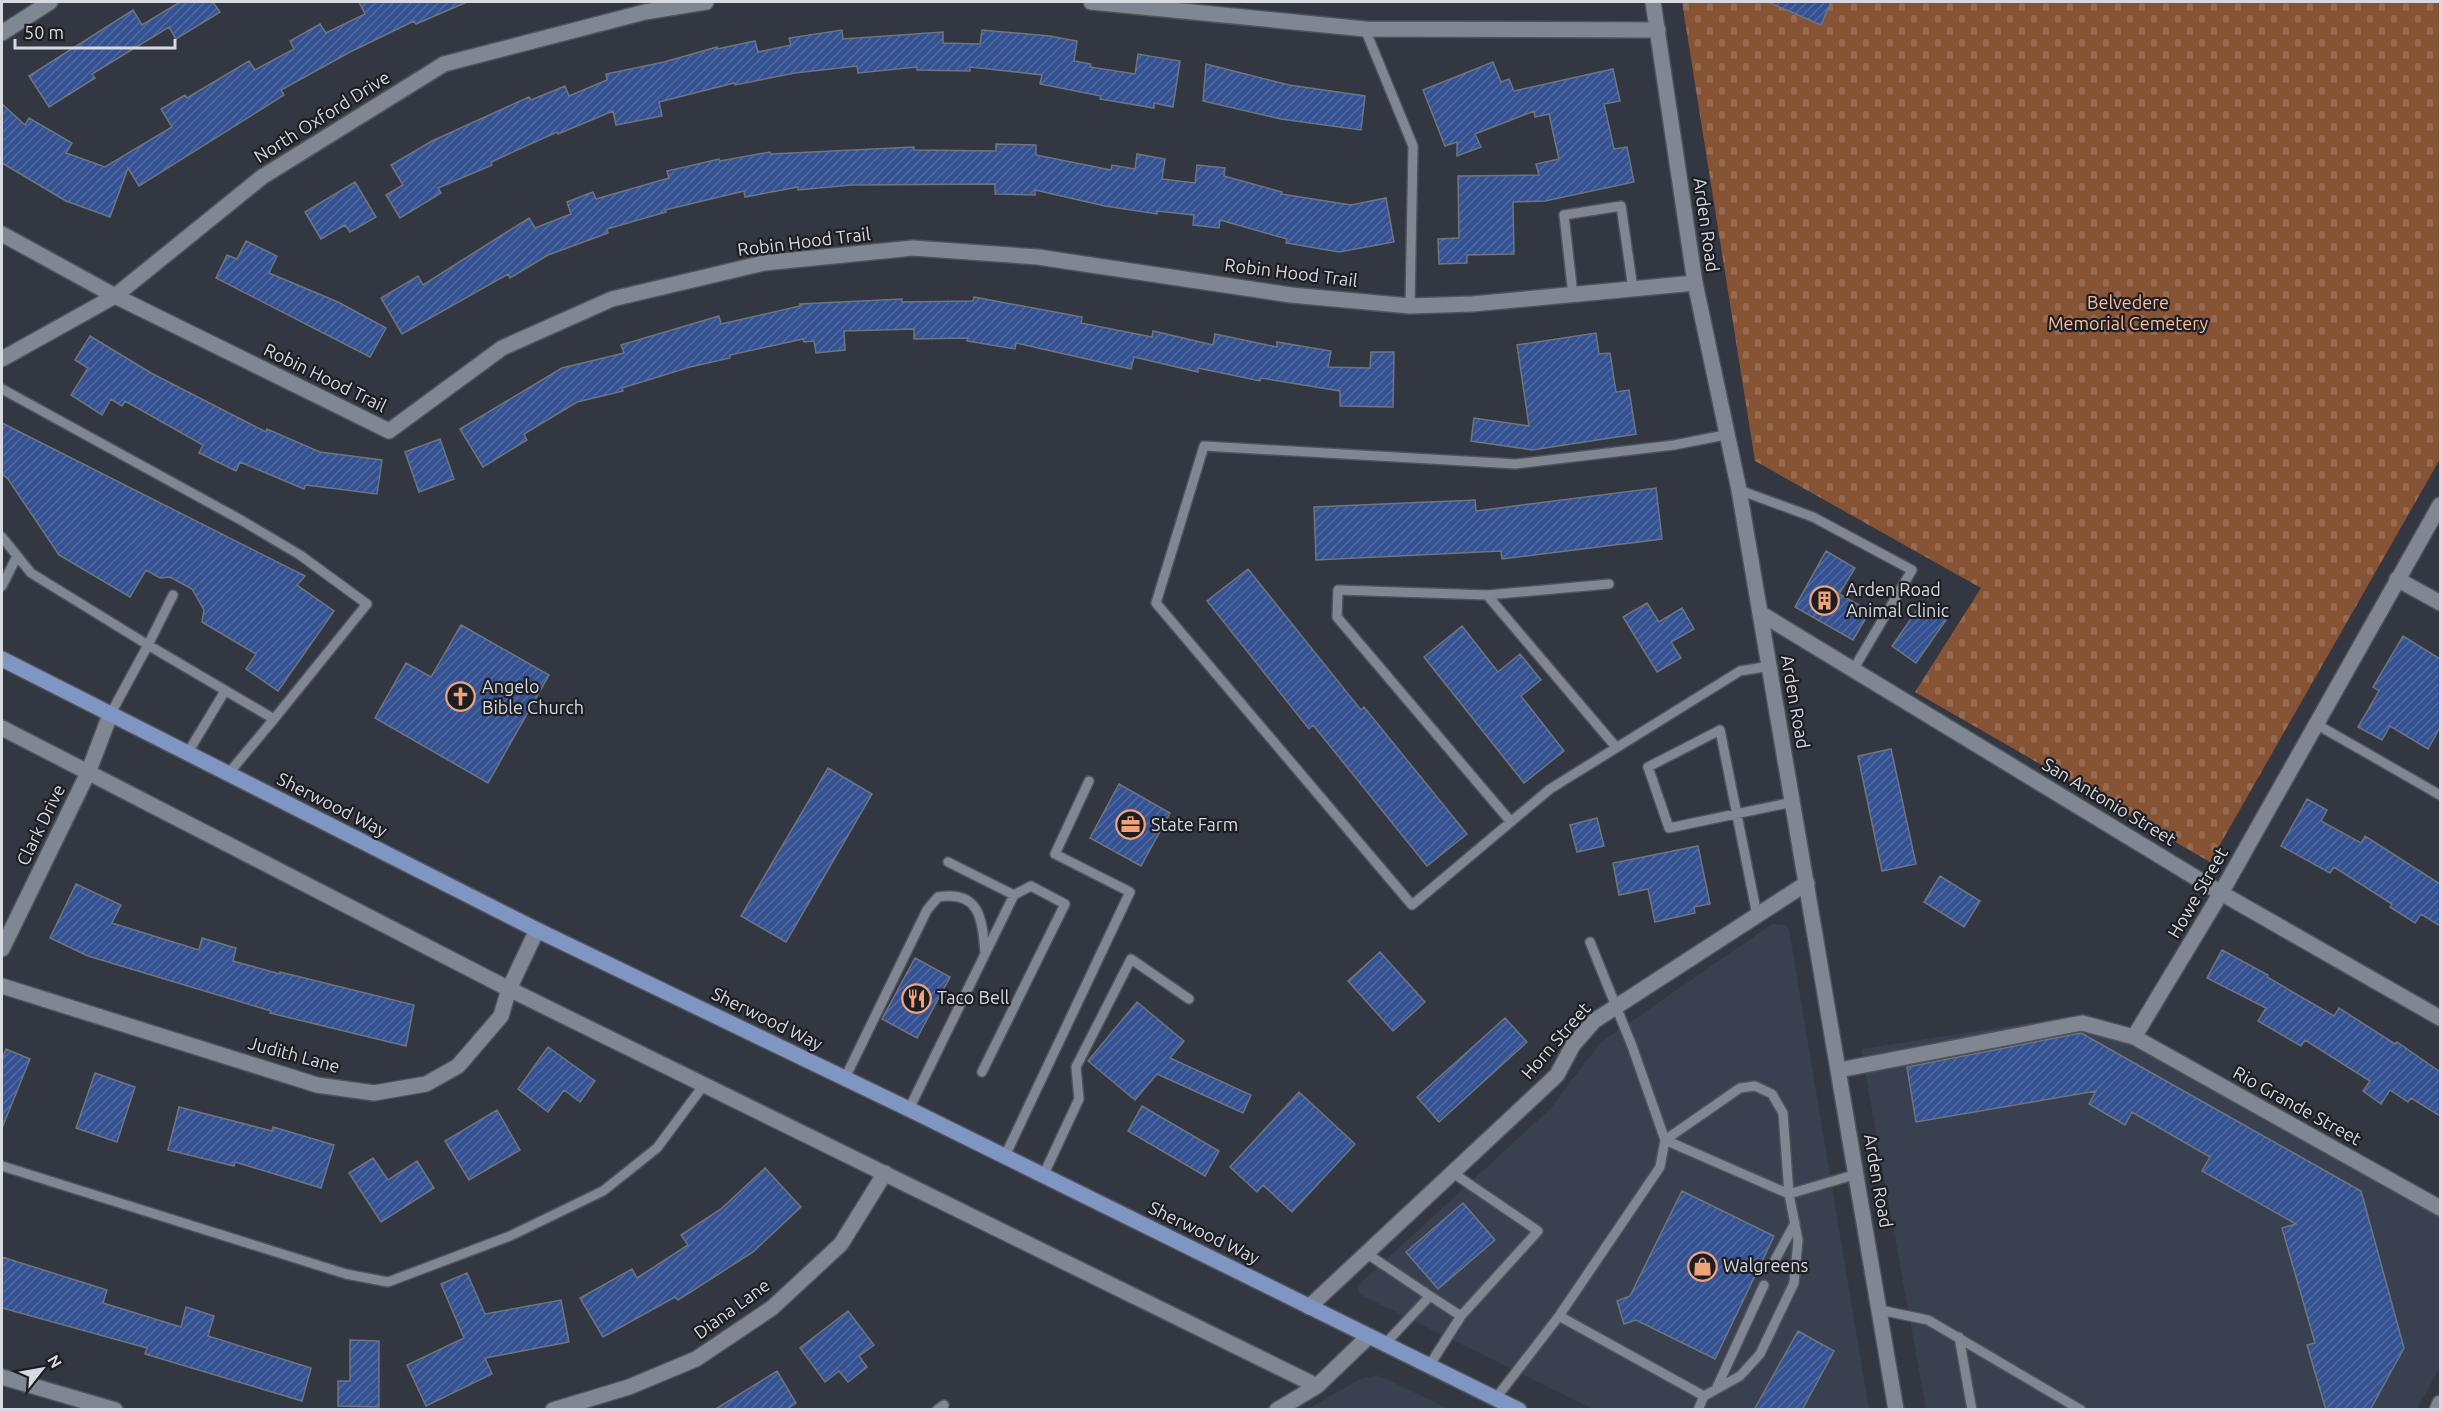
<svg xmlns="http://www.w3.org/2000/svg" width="2442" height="1411" viewBox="0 0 2442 1411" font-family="Ubuntu,sans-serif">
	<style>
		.built { fill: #39404f }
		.cemetery { fill: url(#cemetery-stones) }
		.building { fill: url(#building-hatch); stroke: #6f757f; stroke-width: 1.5 }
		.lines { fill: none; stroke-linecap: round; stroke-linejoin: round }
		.service-casing { stroke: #4f535b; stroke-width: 12 }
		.minor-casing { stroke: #4f535b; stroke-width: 18 }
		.secondary-casing { stroke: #4f535b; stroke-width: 18 }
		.primary-casing { stroke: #4f535b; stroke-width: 18 }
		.service { stroke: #818792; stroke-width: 9 }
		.minor { stroke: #818792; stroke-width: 15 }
		.secondary { stroke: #818792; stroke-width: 15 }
		.primary { stroke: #7f95c2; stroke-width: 15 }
		.labels { text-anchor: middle; stroke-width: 4.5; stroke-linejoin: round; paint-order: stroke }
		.street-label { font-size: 18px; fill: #d7dae0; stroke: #1c1e23 }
		.park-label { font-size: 18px; fill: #fbbd9c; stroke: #1c1e23 }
		.poi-label { font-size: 18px; fill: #d7dae0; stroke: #1c1e23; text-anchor: start }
	</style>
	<defs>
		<pattern id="cemetery-stones" width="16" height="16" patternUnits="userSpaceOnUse" patternTransform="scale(1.5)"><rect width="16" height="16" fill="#875335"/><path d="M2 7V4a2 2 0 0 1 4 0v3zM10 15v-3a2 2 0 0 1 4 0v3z" fill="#976b52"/></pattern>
		<pattern id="building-hatch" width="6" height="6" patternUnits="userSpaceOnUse" patternTransform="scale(1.5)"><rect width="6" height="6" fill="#345192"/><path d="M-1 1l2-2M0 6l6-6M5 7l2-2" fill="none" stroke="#5169a1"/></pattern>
	</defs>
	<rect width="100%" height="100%" fill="#323741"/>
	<path class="built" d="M1772,924L1784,925L1789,929L1869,1409H1593L1359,1294L1358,1288L1363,1281L1550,1109L1600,1043Z
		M2081,1015L2440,1216V1367L2417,1409H1926L1861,1049Z
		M1378,1375L1405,1388L1449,1409H1308L1360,1379Z"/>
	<path class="cemetery" d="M1682,2H2440V459L2210,862L1915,692L1981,588L1755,461Z"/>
	<path class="building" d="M180,2H213L220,12L176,39L169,27L92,74L95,78L49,107L29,76L133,10L142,25Z
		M359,2H467L416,24L414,21L350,52L281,90L284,95L139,186L128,168L110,217L66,201L2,163V104L25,125L29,118L72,143L66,153L105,167L172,127L161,109L185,95L187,98L249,61L255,70L294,49L290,41L320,24L326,33L365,14Z
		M1768,2H1831L1821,25Z
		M842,30L843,39L943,32V43L980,44L982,30L1050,36L1077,41L1074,61L1091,64L1090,67L1135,74L1138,54L1180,61L1173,107L1154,103V108L1100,99L1101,96L1040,84L1042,75L970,67V71L917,70V67L858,73L857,66L795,73L735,85L734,83L659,102L662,116L616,125L613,111L558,134L557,132L491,162L492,165L438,188L441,193L400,218L386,195L403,185L391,165L432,141L529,97L531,100L565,86L569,96L607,80L606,74L664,62L717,47V49L755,41L758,52L791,45L789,38Z
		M1493,62L1501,82L1509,79L1514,91L1613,69L1620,101L1604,104L1614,149L1627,147L1634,182L1545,201L1513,202L1514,254L1467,255V263L1439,264L1438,239L1459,238L1458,176L1539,175L1536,164L1559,159L1549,114L1535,117L1534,111L1475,134L1481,147L1457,156V142L1445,146L1423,90Z
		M1206,64L1289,85L1365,96L1361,130L1281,119L1203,101Z
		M996,144L1036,145V155L1111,170L1112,165L1135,169L1137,154L1165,159L1162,179L1195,183L1197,165L1225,168L1224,176L1282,192L1281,194L1351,205L1386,198L1394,242L1339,252L1286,243L1287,239L1220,220L1219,228L1193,225L1194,215L1157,211V214L1105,206L1035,190V195L995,194V184L851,185L798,190V187L745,197L744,191L665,210L666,212L607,229L608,233L548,255L510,278L508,274L402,334L381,298L418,276L423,285L529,218L535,228L571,214L567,202L593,192L596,199L669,178L667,171L719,159L720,161L770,152L771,154L914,147V150L996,151Z
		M355,182L376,217L350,232L345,225L321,239L305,212Z
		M246,241L277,256L269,273L338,302L386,328L370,357L216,278L227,255L237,259Z
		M974,297L1082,317L1081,323L1152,337L1153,331L1213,345L1215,334L1277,347V342L1331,351L1328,367L1370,368L1371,352H1394L1393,407L1340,406V391L1261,378L1260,381L1198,368V372L1134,357L1131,369L1016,343L1015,349L967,341L968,338L914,339V329L844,331L845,350L816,353L814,341L804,342L803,339L730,355V358L690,367L622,388L623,391L577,402L524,434L527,440L483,467L460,429L562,368L624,353L621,345L719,316L721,324L800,306V304L902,299V302L973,301Z
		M1596,333L1599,354L1610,353L1616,392L1629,390L1636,434L1532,450L1471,441L1474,418L1529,426L1517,345Z
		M90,336L151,373L266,432L267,429L320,452L382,460L377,494L306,485L304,489L240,462L236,471L199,453L203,445L125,401L122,406L111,399L102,415L71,395L88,368L75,360Z
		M2,423L305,576L297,585L334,611L278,691L246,669L256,654L202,622L204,610L192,589L170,577L160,578L146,570L130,597L59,555L8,479L2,474Z
		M440,439L454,479L419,492L405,452Z
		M1656,488L1662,539L1502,559L1501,551L1316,560L1314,507L1475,500L1476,511Z
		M1826,551L1855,568L1839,594L1870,611L1853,640L1795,607Z
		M1248,569L1361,710L1364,707L1467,834L1427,866L1313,725L1309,729L1207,601Z
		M1647,603L1659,622L1682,608L1694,629L1671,642L1681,658L1657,672L1623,617Z
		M1922,603L1946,620L1916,663L1892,646Z
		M461,625L549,675L488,783L375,718L406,663L431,677Z
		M1462,626L1498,672L1520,654L1541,680L1521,696L1564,751L1524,783L1424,657Z
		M2403,636L2440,659V727L2428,749L2390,726L2382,740L2358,727L2379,691L2373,687Z
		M1891,749L1916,864L1882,871L1858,756Z
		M828,768L872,794L786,942L741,916Z
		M1119,784L1170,813L1141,866L1090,838Z
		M2307,799L2327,810L2321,821L2361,843L2365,836L2440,884V926L2421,914L2415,923L2390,907L2392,904L2334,867L2330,873L2281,846Z
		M1597,818L1604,846L1577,852L1570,825Z
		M1698,846L1710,904L1694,907L1695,913L1655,922L1648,889L1619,895L1613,863Z
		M1940,876L1980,901L1964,927L1924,902Z
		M76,884L121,905L112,923L199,950L202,938L236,948L233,961L280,974V972L414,1005L406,1046L270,1013L271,1011L88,956L50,938Z
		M2222,950L2268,975L2267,977L2334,1016L2339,1008L2395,1044L2397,1042L2440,1072V1116L2411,1098L2408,1102L2390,1090L2381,1104L2363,1091L2370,1081L2305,1040L2301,1046L2258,1021L2266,1008L2207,978Z
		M1380,952L1425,1002L1393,1031L1348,981Z
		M915,958L950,977L917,1038L882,1019Z
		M1137,1002L1184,1041L1170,1058L1251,1095L1243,1113L1157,1074L1135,1100L1088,1061Z
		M1505,1018L1527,1042L1439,1122L1417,1097Z
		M2081,1033L2361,1191L2404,1348L2370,1410H2326L2307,1345L2315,1343L2282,1228L2296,1224L2202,1171L2210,1157L2132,1112L2125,1125L2089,1104L2096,1091L1916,1122L1907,1067Z
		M548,1047L595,1081L580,1102L564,1090L548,1112L518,1089Z
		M6,1049L30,1059L2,1128V1060Z
		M95,1073L135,1087L117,1142L76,1128Z
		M1299,1092L1355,1144L1292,1212L1263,1185L1257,1192L1230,1167Z
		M1142,1106L1219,1151L1205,1176L1128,1131Z
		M179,1107L272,1131L273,1127L334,1145L321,1188L235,1162L234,1166L168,1150Z
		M497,1110L520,1150L469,1180L445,1141Z
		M373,1158L388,1180L417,1161L434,1188L381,1222L349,1173Z
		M765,1168L801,1207L753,1252L678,1300L675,1297L603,1337L580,1298L632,1269L637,1278L688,1245L681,1235L721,1209Z
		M1682,1191L1774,1236L1715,1359L1636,1320L1624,1324L1617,1301L1630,1296Z
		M1463,1203L1495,1240L1438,1289L1406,1252Z
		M2,1257L107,1290L103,1303L181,1327L186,1307L214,1316L208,1336L311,1368L302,1401L145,1354L147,1348L2,1308Z
		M467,1273L485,1314L561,1300L569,1342L485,1358L492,1374L426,1406L407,1365L464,1338L441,1284Z
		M848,1311L874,1345L859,1356L867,1367L848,1382L839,1371L825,1382L800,1348Z
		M1798,1331L1834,1351L1802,1410H1754Z
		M350,1340L379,1341V1407L338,1406V1381H350Z
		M777,1371L796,1403L786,1410H714Z"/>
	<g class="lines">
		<defs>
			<path id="service" d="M1365,29L1413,146L1410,306
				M1573,295L1564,215L1621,206L1633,289
				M2,389L241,520L300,555L367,604L274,719L148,645L110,715
				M1725,435L1674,445L1516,464L1204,446L1156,603L1412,905L1550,789L1740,671L1770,666
				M1739,490L1813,517L1912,570L1853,670
				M2,537L31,573L148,645L173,595
				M1609,584L1487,595L1616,747
				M2,586L17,556
				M1487,595L1338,590L1337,617L1511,822
				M2316,724L2440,795
				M187,754L225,691
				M228,774L274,719
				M1757,915L1720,730L1648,767L1669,828L1793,802
				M1590,942L1632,1046L1665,1140L1660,1167L1559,1316L1704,1396L1698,1410
				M982,1072L1065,904L1031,886L1014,895
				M845,1078L927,910L938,897C980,890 982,919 985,952
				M909,1109L1014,895L948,862
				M1665,1140L1789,1194L1798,1240L1794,1283L1760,1354L1740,1376L1704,1396
				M1665,1140L1740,1088L1755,1086L1772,1094L1783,1113L1789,1194L1857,1174
				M1005,1156L1130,892L1055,854L1089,781
				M2,1166L346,1274L388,1282L510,1236L603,1191L657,1148L703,1086
				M1453,1173L1538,1231L1461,1316
				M1043,1176L1079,1099L1076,1067L1131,959L1189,999
				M1366,1253L1430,1296
				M1775,1260L1795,1223
				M1880,1310L1928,1320L2081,1410
				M1959,1337L1972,1410
				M1384,1345L1430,1296L1461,1316L1429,1366
				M1717,1387L1764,1285
				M1496,1398L1559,1316
				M937,1410L944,1405"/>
			<path id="minor" d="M1091,2L1365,29L1658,30
				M2,33L50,2
				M2,234L115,296L389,431L502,348L612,299L764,263L913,248L1038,257L1291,295L1410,306L1472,304L1695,283
				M2,359L115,296L262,177L444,64L645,12L706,2
				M2397,579L2440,603
				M1760,613L2221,893L2440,1018
				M2,728L509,989L1317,1386
				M2,949L88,773L110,715
				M2,986L317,1085L374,1093L426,1084L458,1066L501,1016L509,989L537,930
				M2134,1037L2440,1208
				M1839,1070L2082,1023L2134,1037L2221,893L2440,505
				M1309,1307L1557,1075L1573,1045L1594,1021L1807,883
				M2,1377L115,1410
				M553,1410L629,1387L696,1359L772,1308L841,1244L885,1173
				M1277,1410L1317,1386L1368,1337
				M2437,1410L2440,1403"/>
			<path id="secondary" d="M1653,2L1695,283L1739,490L1896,1410"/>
			<path id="primary" d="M2,659L537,930L917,1113L1519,1410"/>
		</defs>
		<use href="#service" class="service-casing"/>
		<use href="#minor" class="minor-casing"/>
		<use href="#secondary" class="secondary-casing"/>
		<use href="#primary" class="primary-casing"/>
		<use href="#service" class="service"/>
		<use href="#minor" class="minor"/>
		<use href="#secondary" class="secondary"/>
		<use href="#primary" class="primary"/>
	</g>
	<defs>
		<symbol id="building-ring" viewBox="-11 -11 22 22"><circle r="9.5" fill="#1c1e23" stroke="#f0a378" stroke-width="1.5"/><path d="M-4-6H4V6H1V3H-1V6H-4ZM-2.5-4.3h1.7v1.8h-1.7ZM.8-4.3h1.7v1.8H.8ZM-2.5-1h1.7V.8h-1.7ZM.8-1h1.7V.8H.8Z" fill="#f0a378"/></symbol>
		<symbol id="church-ring" viewBox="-11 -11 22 22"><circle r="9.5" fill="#1c1e23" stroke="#f0a378" stroke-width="1.5"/><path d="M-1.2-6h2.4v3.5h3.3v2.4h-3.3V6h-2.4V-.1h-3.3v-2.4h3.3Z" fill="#f0a378"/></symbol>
		<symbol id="office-ring" viewBox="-11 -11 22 22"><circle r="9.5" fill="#1c1e23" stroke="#f0a378" stroke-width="1.5"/><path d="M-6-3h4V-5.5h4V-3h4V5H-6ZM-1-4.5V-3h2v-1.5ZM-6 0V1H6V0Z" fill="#f0a378"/></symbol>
		<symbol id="restaurant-ring" viewBox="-11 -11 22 22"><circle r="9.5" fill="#1c1e23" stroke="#f0a378" stroke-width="1.5"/><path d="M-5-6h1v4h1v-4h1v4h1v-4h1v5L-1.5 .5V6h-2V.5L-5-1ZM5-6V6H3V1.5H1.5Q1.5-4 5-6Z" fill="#f0a378"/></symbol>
		<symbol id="shop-ring" viewBox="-11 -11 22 22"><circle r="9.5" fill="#1c1e23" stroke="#f0a378" stroke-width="1.5"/><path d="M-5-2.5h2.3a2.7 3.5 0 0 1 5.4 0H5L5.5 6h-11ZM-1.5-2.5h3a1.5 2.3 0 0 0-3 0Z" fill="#f0a378"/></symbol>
	</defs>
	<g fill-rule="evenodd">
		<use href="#building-ring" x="1808" y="584" width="33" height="33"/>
		<use href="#church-ring" x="444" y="680" width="33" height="33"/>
		<use href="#office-ring" x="1114" y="808" width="33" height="33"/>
		<use href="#restaurant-ring" x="900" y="982" width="33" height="33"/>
		<use href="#shop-ring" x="1686" y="1250" width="33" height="33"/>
	</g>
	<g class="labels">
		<g class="street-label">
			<text transform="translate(322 117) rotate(-32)" y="6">North Oxford Drive</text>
			<text transform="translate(1706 225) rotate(82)" y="6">Arden Road</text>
			<text transform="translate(804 242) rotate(-7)" y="6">Robin Hood Trail</text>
			<text transform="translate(1291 273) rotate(7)" y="6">Robin Hood Trail</text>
			<text transform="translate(325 378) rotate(26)" y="6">Robin Hood Trail</text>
			<text transform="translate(1795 702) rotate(80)" y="6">Arden Road</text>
			<text transform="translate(2109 802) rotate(31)" y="6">San Antonio Street</text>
			<text transform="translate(332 805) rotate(27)" y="6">Sherwood Way</text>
			<text transform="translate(41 825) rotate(-64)" y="6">Clark Drive</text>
			<text transform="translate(2198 893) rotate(-60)" y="6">Howe Street</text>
			<text transform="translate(767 1019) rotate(26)" y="6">Sherwood Way</text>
			<text transform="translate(1556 1041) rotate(-49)" y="6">Horn Street</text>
			<text transform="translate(294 1055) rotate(15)" y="6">Judith Lane</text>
			<text transform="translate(2297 1106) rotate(29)" y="6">Rio Grande Street</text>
			<text transform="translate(1878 1181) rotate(80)" y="6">Arden Road</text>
			<text transform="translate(1204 1233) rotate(26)" y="6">Sherwood Way</text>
			<text transform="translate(732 1309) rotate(-36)" y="6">Diana Lane</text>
		</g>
		<g class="park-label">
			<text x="2128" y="309">Belvedere<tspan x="2128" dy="21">Memorial Cemetery</tspan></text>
		</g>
		<g class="poi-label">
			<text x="1846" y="596">Arden Road<tspan x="1846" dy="21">Animal Clinic</tspan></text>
			<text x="482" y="693">Angelo<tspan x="482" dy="21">Bible Church</tspan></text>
			<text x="1151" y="831">State Farm</text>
			<text x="937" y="1004">Taco Bell</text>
			<text x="1723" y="1272">Walgreens</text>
		</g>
	</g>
	<rect width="2442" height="1411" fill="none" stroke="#d7dae0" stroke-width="6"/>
	<g transform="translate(42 1369) rotate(59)" stroke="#1c1e23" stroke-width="4.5" paint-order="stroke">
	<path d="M0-4.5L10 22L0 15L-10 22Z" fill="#d7dae0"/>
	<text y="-9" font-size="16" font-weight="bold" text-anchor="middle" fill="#d7dae0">N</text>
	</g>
	<path d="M15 39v9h160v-9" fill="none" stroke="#d7dae0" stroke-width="3"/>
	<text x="24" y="39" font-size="18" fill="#d7dae0" stroke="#1c1e23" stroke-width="4.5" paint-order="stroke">50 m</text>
</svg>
